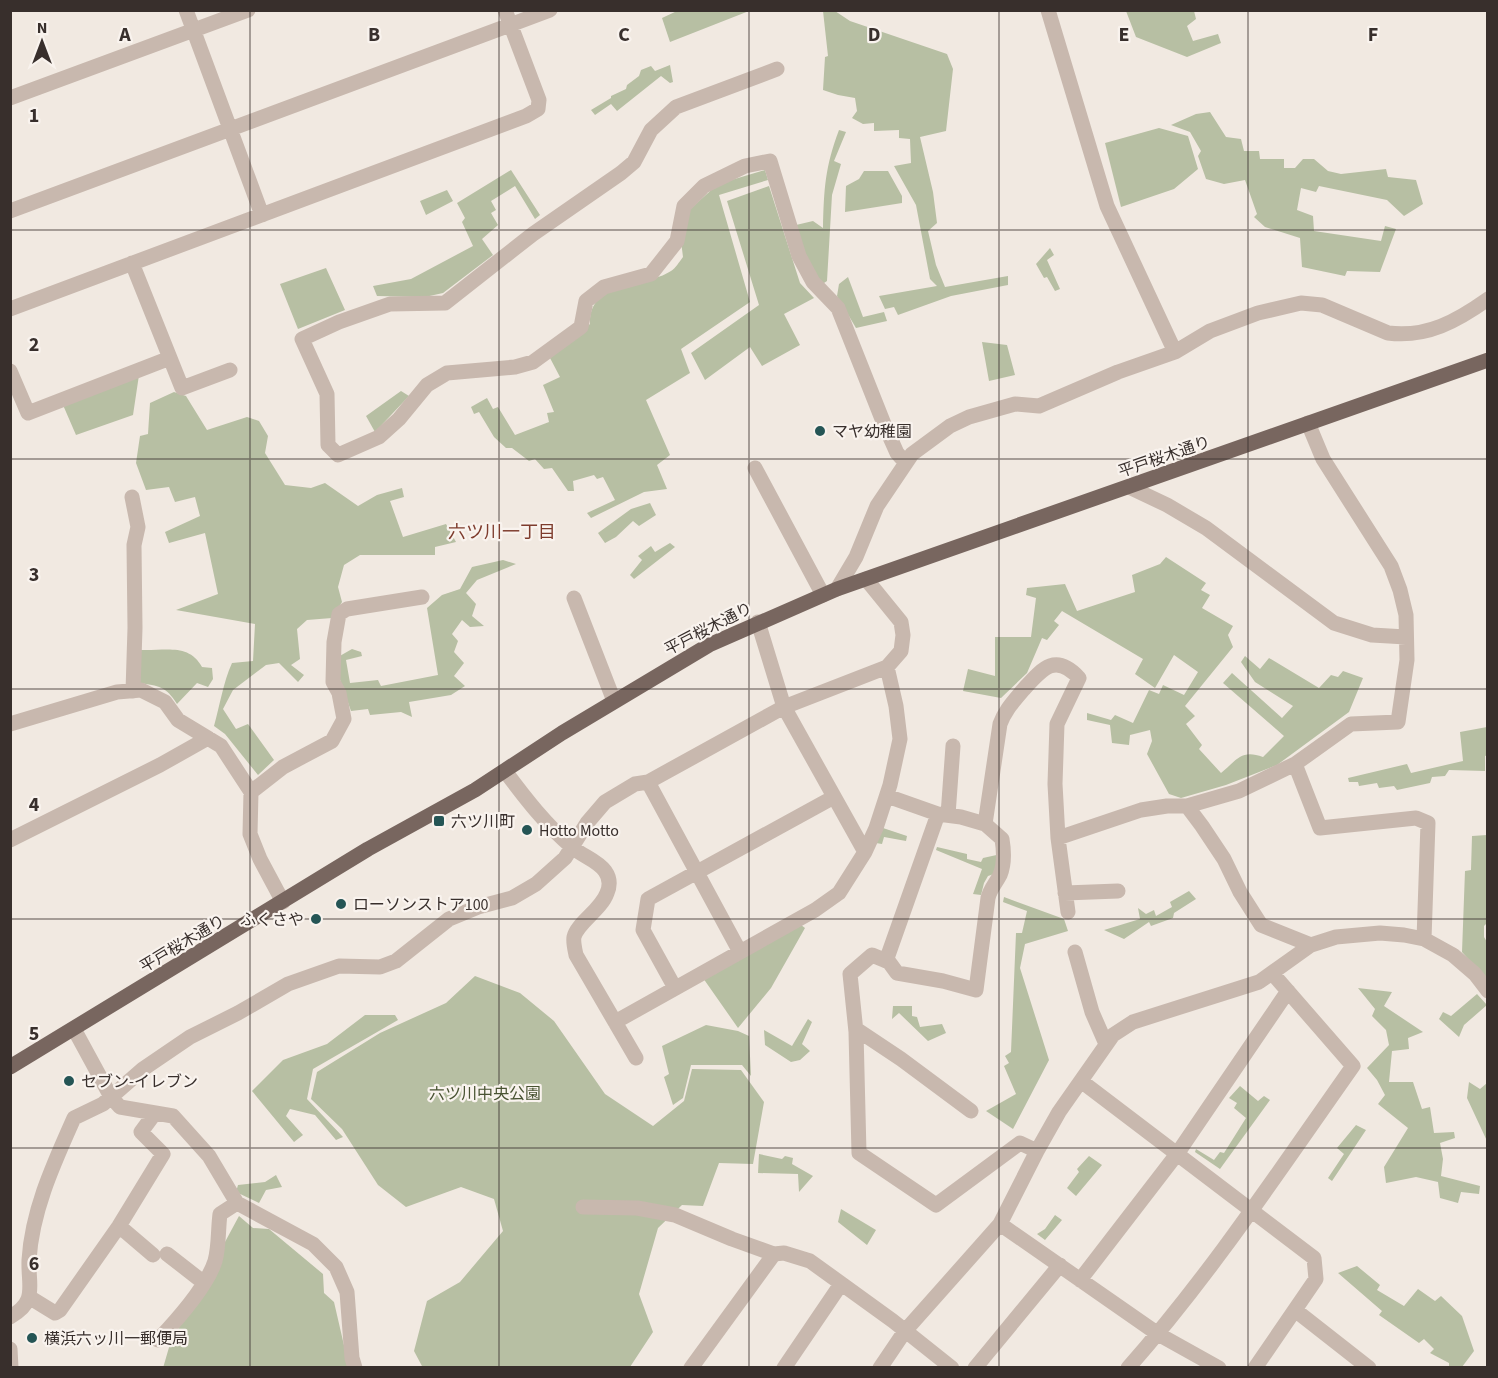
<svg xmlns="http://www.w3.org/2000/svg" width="1498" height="1378" viewBox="0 0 1498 1378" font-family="'Source Sans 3','Noto Sans JP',sans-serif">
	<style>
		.green { fill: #b7bfa3 }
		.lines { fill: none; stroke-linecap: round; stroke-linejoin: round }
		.minor { stroke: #c8b8ae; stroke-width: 15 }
		.major { stroke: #78665f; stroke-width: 15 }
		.grid { fill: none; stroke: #382f2c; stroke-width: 1.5; stroke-opacity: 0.55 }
		.poi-dot { fill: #255555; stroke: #f9f3ee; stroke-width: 2 }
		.labels { text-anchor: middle; stroke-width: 4.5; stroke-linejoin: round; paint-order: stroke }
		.poi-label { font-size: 16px; fill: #382f2c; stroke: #f9f3ee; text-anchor: start }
		.street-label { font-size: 16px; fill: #382f2c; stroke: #f9f3ee }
		.park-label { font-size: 16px; fill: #495332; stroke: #f9f3ee }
		.neighbourhood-label { font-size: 18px; fill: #7e3c2d; stroke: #f9f3ee }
		.grid-label { font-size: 20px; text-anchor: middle; font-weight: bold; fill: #382f2c; stroke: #f9f3ee; stroke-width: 4.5; stroke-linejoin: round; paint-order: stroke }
	</style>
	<rect width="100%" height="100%" fill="#f1e9e1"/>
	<path class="green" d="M677,11H749L670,42L662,18Z
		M823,11H835L850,21L947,54L953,69L946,131L920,137L933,192L937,223L928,231L936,265L945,287L1008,276V285L951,296L898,315L894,307L885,309L879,296L937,286L930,279L916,205L894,166L911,163L910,139L899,138V130L874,131V123L863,124L852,118L857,111L855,98L838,95L823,90L825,57L828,56Z
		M1126,11H1194L1196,19L1187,26L1193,41L1218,34L1221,43L1187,57L1136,37Z
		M670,65L673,82L670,83L661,76L617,111L611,104L595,115L591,110L611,98V96L626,89L627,85L639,76L641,70L651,66L655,71Z
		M1210,112L1226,137L1241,139L1244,151H1259L1260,159H1284V168H1295L1303,159H1314L1328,171L1341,174L1386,169L1388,177L1416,180L1423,204L1404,216L1387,200L1319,186L1316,192L1301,188L1297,210L1313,216L1314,231L1381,241L1385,226L1396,229L1380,272L1347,271L1345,276L1302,267L1300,238L1265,227L1254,217L1257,214L1245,180L1224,184L1206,179L1198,156L1201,151L1190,132L1171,125L1196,114Z
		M1159,128L1188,136L1198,169L1174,189L1121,207L1105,143Z
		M839,130L846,132L834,161L841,164L832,195L827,281L821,285L803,253L796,225L813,221L823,228C824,189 825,167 839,130Z
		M511,170L540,215L535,219L515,186L491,201L496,210L491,213L498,225L482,239L493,255L443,293L425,297L377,296L373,286L411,279L473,246L462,222L465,218L457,203Z
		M765,170L768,180L719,195L750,302L681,349L690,373L646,400L670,455L657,465L667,489L644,492L591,518L587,513L615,500L603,477L597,479L594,475L573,481L574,491H568L552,468L544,469L535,459L529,461L512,448H506L494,437L479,412L474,414L471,407L487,398L493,409L498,407L515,435L549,422L547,413L554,412L543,385L560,377L550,358L590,324C589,280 643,289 671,271C676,268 679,262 683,257L681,241L688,211L718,184Z
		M864,171H888L902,196V203L845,212L846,186L859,179Z
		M769,186L800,283L814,298L784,314L800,345L762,366L750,347L705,380L691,353L759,305L727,201Z
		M447,190L453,201L426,215L420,201Z
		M1050,248L1054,255L1047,260L1060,289L1055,291L1047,277L1044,278L1036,264Z
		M326,268L345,310L298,329L280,284Z
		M848,277L863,317L884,312L887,321L856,328L837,296L839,284Z
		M982,342L1007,345L1015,375L989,381Z
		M139,375L133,415L76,435L63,405Z
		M401,391L409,396L375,432L366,416Z
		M174,392L186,396L207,430L247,417L259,421L268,436L265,453L285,485L311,488L325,483L358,506L377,495L402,488L404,497L390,501L403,537L446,524L456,542L435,547V555H360L344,565L338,587L342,602L332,618L307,620L297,629L300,659L291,665L304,675L298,682L279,663L266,665L233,690L223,709L236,729L248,724L274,760L258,775L225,734L214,726C220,705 223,683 232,663L253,661L255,624L176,610L218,594L205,533L169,543L165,532L200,516L195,497L175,502L169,487L146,490L136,463L140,436L148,434L150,403Z
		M650,503L656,515L639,526L633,521L616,537L605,543L598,533L631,509Z
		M670,543L675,547L634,579L630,575L642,560L638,556L651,546L655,552Z
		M1166,557L1206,583L1201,590L1210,595L1202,608L1233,626L1228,635L1233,647L1185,706L1195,716L1186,724L1202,745L1199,749L1221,773C1237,760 1241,749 1263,757L1284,736L1223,683L1232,673L1282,718L1293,706L1255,682L1241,662L1245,656L1260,669L1269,658L1319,688L1331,675L1338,677L1343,671L1363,678L1349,712L1277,765L1226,785L1181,798L1169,794L1147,754L1152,741L1150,730L1130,735L1129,745L1112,743L1110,725L1087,720V713L1111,720L1115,715L1133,723L1149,690L1159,694L1163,685L1184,695L1198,672L1174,655L1155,688L1135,674L1143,659L1062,611L1054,621L1059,625L1047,640L1042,638L1027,673L1001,698L963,691L968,669L995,676V637H1031L1036,598L1026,595L1027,588L1065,584L1077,611L1135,592L1132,575L1160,564Z
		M503,560L516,564L477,580L466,593L476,604L472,616L484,626L470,627L462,620L452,634L458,641L454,652L464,663L454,676L465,686L451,695L409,702L412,717L401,712L370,715L368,709L351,711L339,677L338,657L352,649L361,652L362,656L346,660L350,683L378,680L381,686L438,675L427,608L442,595L460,589L472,567Z
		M141,650C165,651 189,643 202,667L212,668L213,679L208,687L197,683L177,704C166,686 159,686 139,683Z
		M1487,716L1488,755L1485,756V771L1449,770L1445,776L1432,777L1430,783L1397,790L1394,786L1379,788L1377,783L1359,786L1358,782H1349L1348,778L1407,764L1411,773L1463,761L1460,732L1487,727Z
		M880,827L907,836L906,841L884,837L882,844L876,843Z
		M1487,835L1488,922L1484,926V937L1487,942V980L1462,952L1465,871L1471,870L1472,836Z
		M937,847L967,854V859L981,862L983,858L1001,854L994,874L988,876L984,883L981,895L973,894L982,869L936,850Z
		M1189,891L1196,899L1174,913L1173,918L1151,926L1149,922L1124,939L1104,930L1140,919L1138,908L1146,914L1154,910L1156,916L1172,907L1170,902Z
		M1004,897L1064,919L1068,931L1025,944L1020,968L1049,1060L1013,1129L986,1111L1016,1094L1004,1066L1009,1063L1005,1056L1011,1052L1016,933H1022L1027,911L1003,902Z
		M801,925L805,928L771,988L738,1028L703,978Z
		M475,976L520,993L554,1021L605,1094L653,1126L684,1101L692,1069L741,1070L764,1102L753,1164L719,1163L703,1206L682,1205L658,1228L639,1294L653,1332L630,1367L423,1368L414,1351L427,1301L460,1282L503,1231L494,1199L461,1187L406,1207L378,1185L342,1129L311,1099L317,1072L380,1033L446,1003Z
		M1358,988L1392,992L1384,1006L1423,1032L1408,1038L1409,1049L1392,1051L1389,1082H1413L1422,1109L1430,1107L1434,1133L1454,1132L1455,1138L1440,1143L1443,1159L1441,1176L1480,1186L1479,1194L1461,1192L1458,1203L1440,1198L1438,1182L1416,1177L1386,1183L1384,1167L1408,1128L1378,1104L1385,1095L1377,1080L1367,1068L1389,1045L1386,1030L1372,1016L1375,1009Z
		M1477,994L1487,1005L1464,1025L1459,1037L1439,1019L1443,1012L1451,1016Z
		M893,1006H912V1016L917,1017L920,1027L942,1024L946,1033L928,1041L899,1013L892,1019Z
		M365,1015H395L398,1020L313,1069L307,1099L343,1137L336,1140L315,1115L290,1109L286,1116L303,1135L294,1142L252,1091L283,1060L327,1044Z
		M808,1019L812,1022L802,1044L810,1051L800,1060L791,1062L765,1045L764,1030L792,1046Z
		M706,1025L738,1031L749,1036L751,1076L742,1065H691L683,1098L673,1105L664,1077L669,1074L662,1046Z
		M1469,1082L1480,1089L1487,1083V1141L1467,1098Z
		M1240,1086L1258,1101L1264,1096L1270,1100L1220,1169L1195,1152L1196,1149L1214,1160L1220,1152L1224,1153L1246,1118L1234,1108L1237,1103L1229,1098Z
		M1356,1125L1366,1130L1332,1181L1328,1178L1344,1154L1337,1148Z
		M759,1154L782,1159L785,1156L793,1158L792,1164L813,1176L799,1192L798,1174L758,1173Z
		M1089,1156L1102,1165L1076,1196L1067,1188L1079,1172L1077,1169Z
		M276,1175L282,1187L266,1190L259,1203L236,1192L238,1185L265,1182Z
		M841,1209L876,1230L867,1245L838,1222Z
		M1055,1215L1062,1220L1045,1240L1037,1234L1045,1229Z
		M239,1216L253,1228L269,1229L323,1274L324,1293L334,1302L349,1367L163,1368L170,1344Z
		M1357,1266L1380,1285L1377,1290L1404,1306L1418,1289L1435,1301L1441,1296L1462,1316L1474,1351L1462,1367H1449V1363L1430,1353L1434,1349L1424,1339L1419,1343L1379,1315L1382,1311L1338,1273Z"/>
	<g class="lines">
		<path class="minor" d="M186,10L262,215
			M1048,10L1107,206L1175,352
			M777,69L676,107L651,130L634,162L621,173L533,234L445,303L390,304L339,322L302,339L327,394L328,445L338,455L379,437L399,419L427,385L447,373L515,367L533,362L581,327L586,301L604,287L651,274L677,241L684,206L704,186L745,166L770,161L799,256L813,282L838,308L884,424L897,453L906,463
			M10,98L248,10
			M10,211L550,10
			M132,263L182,388L230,370
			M10,309L526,116L538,109L539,100L505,10
			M10,371L28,413L170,358
			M755,468L823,595
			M1129,487L1167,505L1206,528L1334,623L1372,635L1406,637
			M132,497L138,527L134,545L135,628L133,691
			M837,589L856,557L877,506L912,454L950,426L969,417L1015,404L1039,406L1118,372L1175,352L1210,331L1258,313L1301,303L1322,305L1388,333C1427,338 1457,321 1488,299
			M574,598L614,701
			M758,622L784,707L865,852
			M10,724L117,692L141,690L165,702L178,720L221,746L251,792L250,834L260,859L283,902
			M1295,764L1320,828L1416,818L1428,823L1424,939
			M505,771C525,798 546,825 572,847C582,856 597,860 605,871C610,878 610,886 607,893C601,910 577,923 574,937C573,942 575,950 576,955L636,1058
			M251,792L283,767L332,741L344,719L339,693L333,682L334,642L339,614L347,609L422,597
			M887,796L938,814L961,817L985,824L1002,839C1004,851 1005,863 1000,875C996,883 990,889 988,898L976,990L943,981L897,973L889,962L872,955L850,974L856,1032L859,1153L936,1205L1020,1143L1037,1151
			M1187,806L1202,826L1224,859L1240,892L1261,925L1311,945
			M948,815L953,746
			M985,824L1000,724C1005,710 1014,701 1023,690C1042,669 1055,652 1079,678L1057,724L1055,784L1058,838L1068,912
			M1058,838L1141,810L1167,806H1187L1239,791L1295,764L1351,724L1398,722L1407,660L1406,615L1400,590L1391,566L1323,459L1308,423
			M10,840L160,765L208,738
			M1065,893L1118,891
			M740,952L648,782L784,707L887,667L901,651L903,635L901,622L866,579
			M1075,952L1092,1012L1106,1044
			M886,961L938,814
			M675,988L643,930L648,899L834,797
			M615,1022L815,910L839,893L865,852L876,828L890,785L900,739L896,706L887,667
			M74,1029L111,1097L120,1107L173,1116L209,1156L237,1203L313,1244L336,1267L347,1292L352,1358L355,1368
			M856,1029L901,1059L971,1111
			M1081,1081L1314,1258L1316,1279L1255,1368
			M583,1207L637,1208L675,1215L732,1239L774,1254L784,1253L810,1261L893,1321L952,1368
			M1000,1224L1158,1334L1219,1368
			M119,1226L153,1255
			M167,1254L203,1282
			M1080,1280L1177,1154L1288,991
			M29,1297L55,1313L60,1310L119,1226L163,1154L141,1132L155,1113
			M1295,1310L1369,1368
			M10,1317C38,1301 28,1287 29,1260C32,1210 54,1163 74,1118L103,1104L143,1069L190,1037L238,1013L288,984L339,966L380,967L396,961L449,919L478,907L512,898L536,884L565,858L587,823L605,802L635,784L648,782
			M158,1340C176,1321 207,1286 215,1261C219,1247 218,1229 220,1214L237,1203
			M10,1349L11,1368
			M691,1368L774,1254
			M784,1368L841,1284
			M880,1368L905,1331L1000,1224L1037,1151L1059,1112L1113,1035L1133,1022L1259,982L1311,945L1336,937L1380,933L1404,935L1424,939L1453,955L1475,974L1488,991
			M975,1368L1060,1265
			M1128,1368C1211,1274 1281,1168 1353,1066L1272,973"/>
		<path class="major" d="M10,1067L368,849L475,790L562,733L709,645L837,589L1488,360"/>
	</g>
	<path class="grid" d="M250,10V1368M499,10V1368M749,10V1368M999,10V1368M1248,10V1368M10,230H1488M10,459H1488M10,689H1488M10,919H1488M10,1148H1488"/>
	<g class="poi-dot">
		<circle cx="820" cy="431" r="6"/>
		<rect x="433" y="815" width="12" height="12" rx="3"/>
		<circle cx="527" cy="830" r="6"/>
		<circle cx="341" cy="904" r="6"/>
		<circle cx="316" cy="919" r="6"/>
		<circle cx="69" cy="1081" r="6"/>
		<circle cx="32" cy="1338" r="6"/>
	</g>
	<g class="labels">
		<g class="poi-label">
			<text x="832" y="437">マヤ幼稚園</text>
			<text x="451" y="827">六ツ川町</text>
			<text x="539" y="836">Hotto Motto</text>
			<text x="353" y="910">ローソンストア100</text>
			<text x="304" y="925" text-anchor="end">ふくさや</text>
			<text x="81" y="1087">セブン-イレブン</text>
			<text x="44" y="1344">横浜六ッ川一郵便局</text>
		</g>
		<g class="street-label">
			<text transform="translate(1164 456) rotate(-19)" y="6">平戸桜木通り</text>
			<text transform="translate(708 628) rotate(-27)" y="6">平戸桜木通り</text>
			<text transform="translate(182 943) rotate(-31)" y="6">平戸桜木通り</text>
		</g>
		<g class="park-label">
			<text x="485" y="1099">六ツ川中央公園</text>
		</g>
		<g class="neighbourhood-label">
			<text x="502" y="538">六ツ川一丁目</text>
		</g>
	</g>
	<g class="grid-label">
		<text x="125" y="41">A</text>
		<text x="374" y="41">B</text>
		<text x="624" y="41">C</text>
		<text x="874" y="41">D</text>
		<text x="1124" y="41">E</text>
		<text x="1373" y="41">F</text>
		<text x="34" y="122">1</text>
		<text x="34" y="351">2</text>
		<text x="34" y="581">3</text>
		<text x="34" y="811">4</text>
		<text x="34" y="1040">5</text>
		<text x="34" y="1270">6</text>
	</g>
	<rect width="1498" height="1378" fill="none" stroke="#382f2c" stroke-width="24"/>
	<g transform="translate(42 42)" stroke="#f9f3ee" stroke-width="4.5" paint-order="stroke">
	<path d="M0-4.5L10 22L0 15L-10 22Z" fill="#382f2c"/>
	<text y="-9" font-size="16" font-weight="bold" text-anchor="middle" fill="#382f2c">N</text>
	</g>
</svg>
